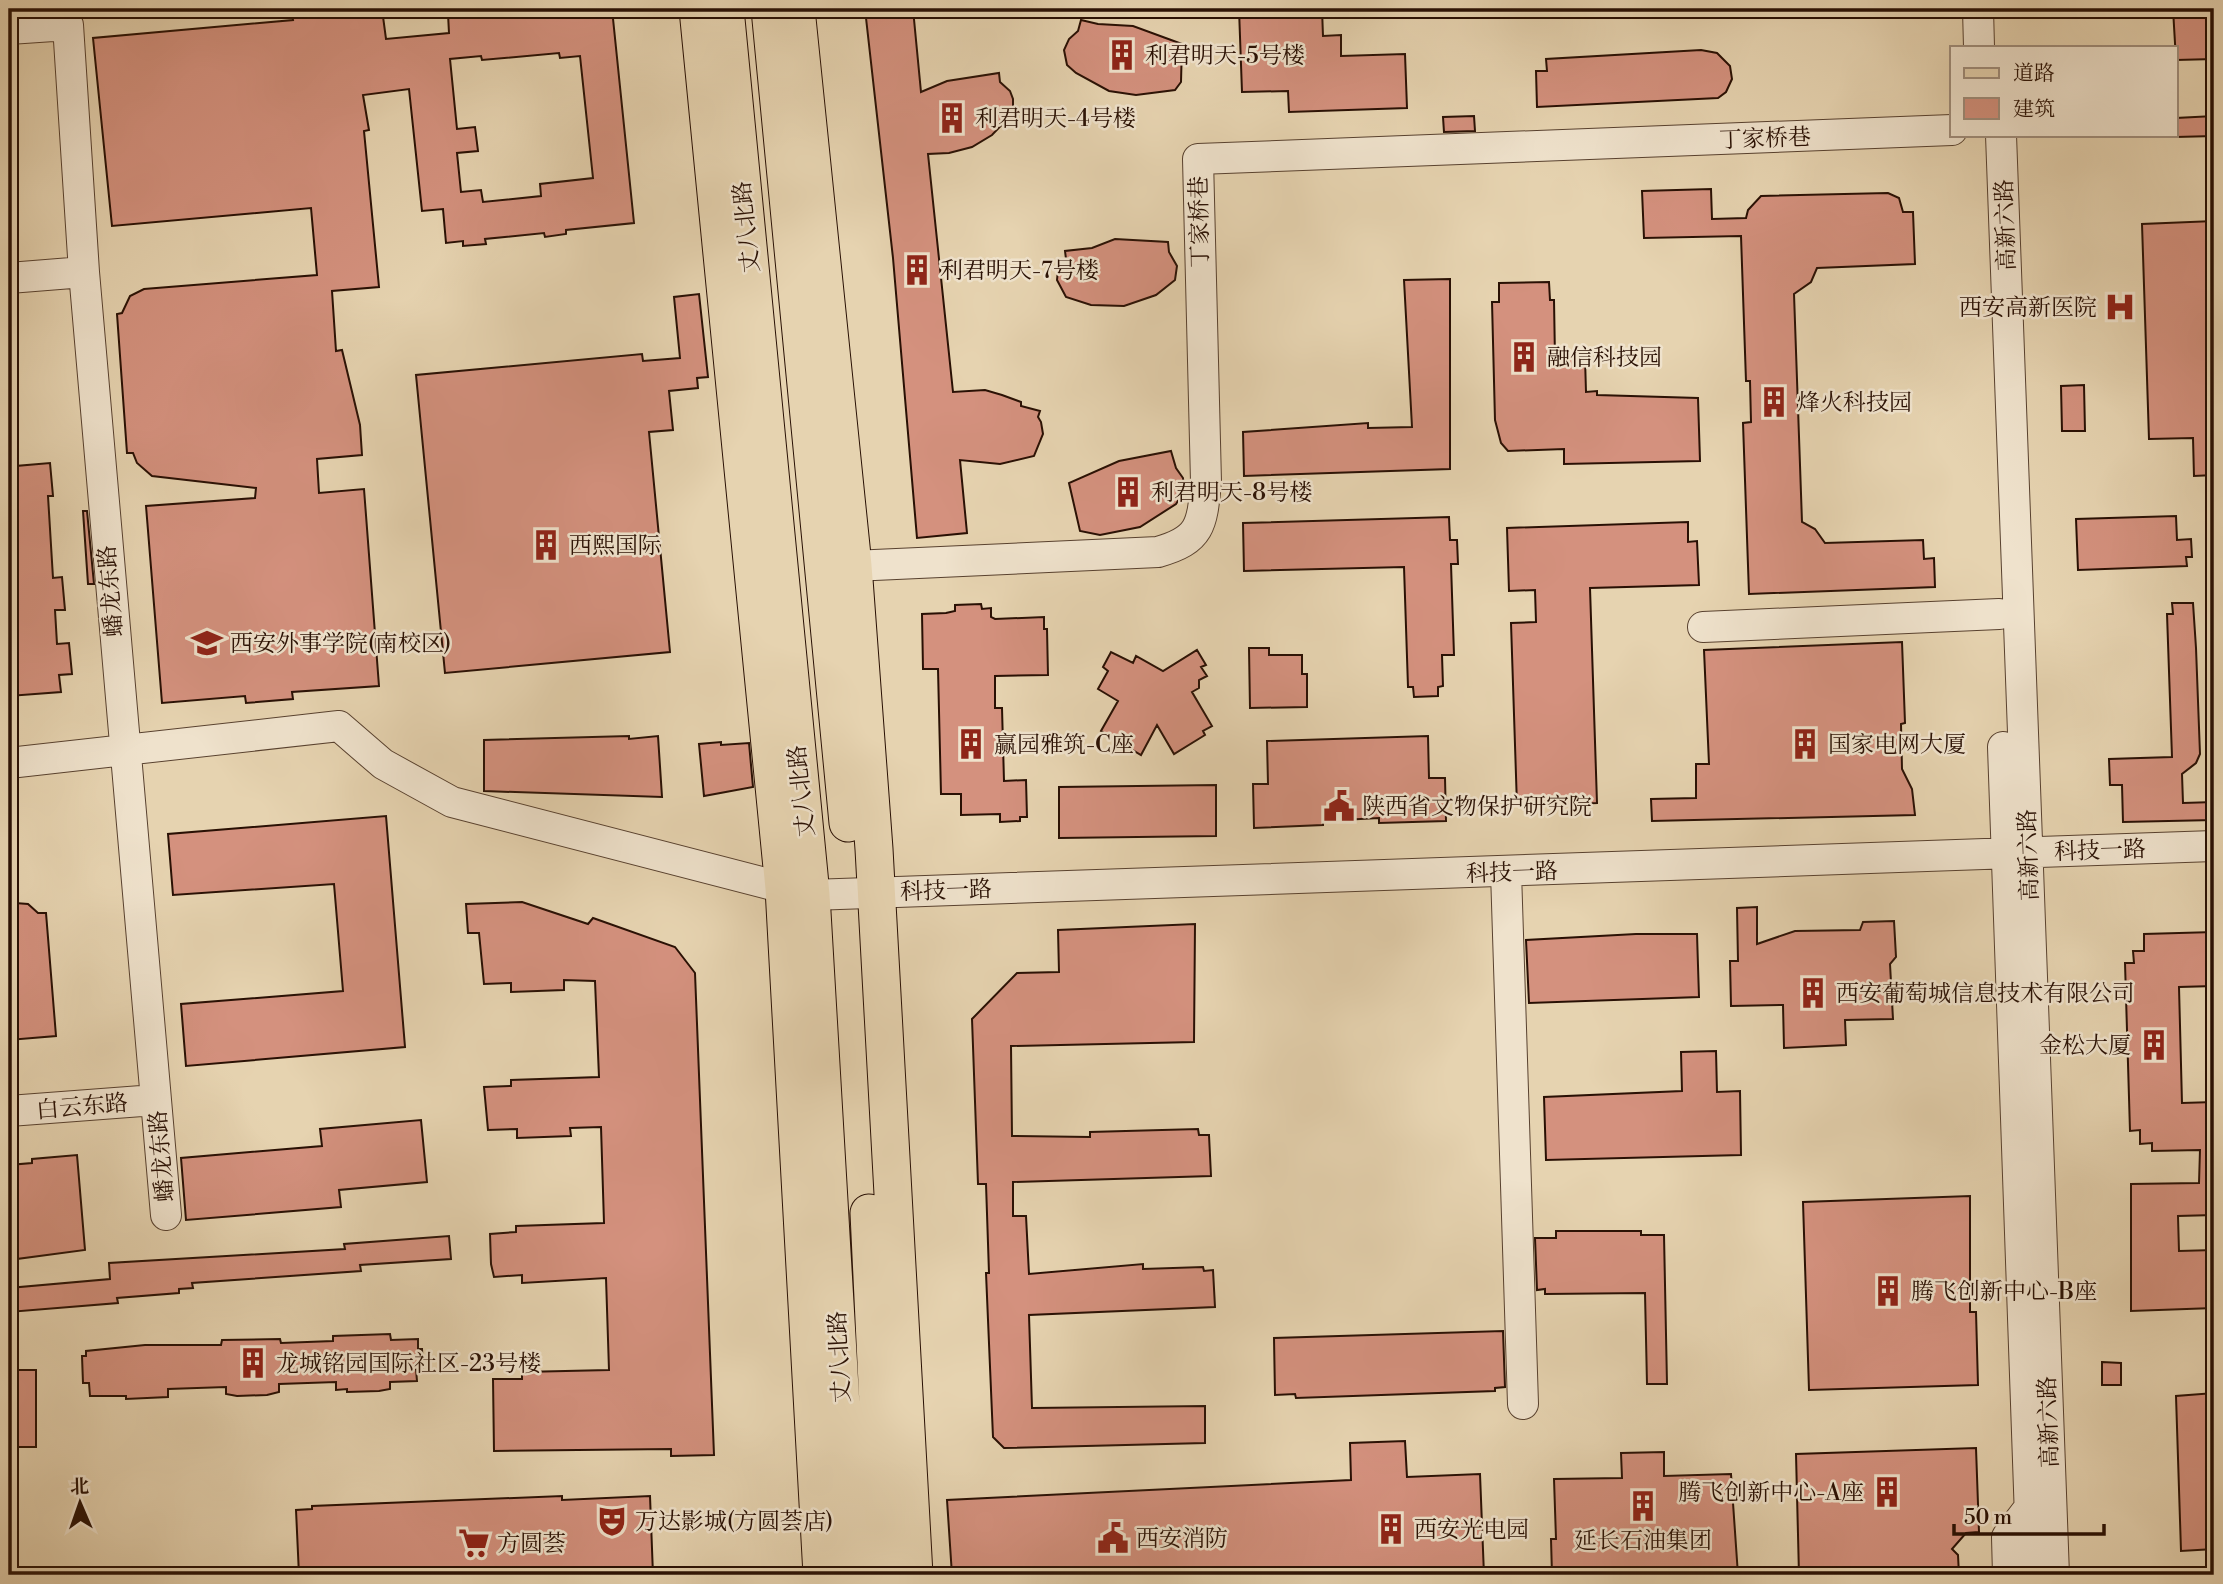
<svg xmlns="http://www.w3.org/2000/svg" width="2223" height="1584" viewBox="0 0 2223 1584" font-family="'Libre Bodoni','Noto Serif SC',serif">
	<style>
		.building { fill: #d4917e; stroke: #291004; stroke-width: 2; fill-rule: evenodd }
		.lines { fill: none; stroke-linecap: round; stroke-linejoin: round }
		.minor-casing { stroke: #58412f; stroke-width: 32 }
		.major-casing { stroke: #291004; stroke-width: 39 }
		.minor { stroke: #efe2cc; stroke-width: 30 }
		.major { stroke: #e6d3b0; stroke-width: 37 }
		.labels { text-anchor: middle; stroke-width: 5; stroke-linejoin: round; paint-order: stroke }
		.poi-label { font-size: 23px; fill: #291004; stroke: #efe2cc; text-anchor: start }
		.street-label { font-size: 23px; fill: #291004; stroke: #efe2cc }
	</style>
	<rect width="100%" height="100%" fill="#e6d3b0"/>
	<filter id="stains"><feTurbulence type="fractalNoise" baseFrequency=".00286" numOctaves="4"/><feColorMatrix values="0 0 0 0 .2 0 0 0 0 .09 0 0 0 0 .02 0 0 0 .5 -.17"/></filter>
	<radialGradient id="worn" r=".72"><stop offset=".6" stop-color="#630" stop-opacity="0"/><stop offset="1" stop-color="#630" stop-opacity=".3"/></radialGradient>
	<path class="building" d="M291,9H382L386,39L449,33L448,14L457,13L456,9H612L634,223L566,230V234L545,237L544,233L485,239L486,244L463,246V241L446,243L443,209L422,211L409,89L363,95L369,130L364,131L379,287L332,291L336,351L342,350L360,425L362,455L317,459L319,493L364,489L379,686L292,692L293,699L246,703L245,696L162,703L146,506L255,498L256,488L152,476L137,463L133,453H127L117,314L122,313L130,296L144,289L317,275L311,208L112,226L93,38L293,20ZM559,53L560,58L580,56L593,178L540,184L541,196L483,202L481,190L461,192L457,153L478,151L475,127L457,129L450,59L481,56L482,60Z
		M865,9H913L921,92L947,81L999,73L1000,82L1010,91L1013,99V113L992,135L972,147L949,153L928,154L953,392L985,390L1002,395L1021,402V406L1040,411L1038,417L1041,422L1043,434L1034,456L1000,464L960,460L967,533L917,538L893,258Z
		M1239,9H1322L1323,36L1341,35V56L1405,54L1407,108L1289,112L1288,91L1242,92Z
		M2173,9H2214V59L2176,60Z
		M1081,20L1098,24L1133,26L1182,44L1181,82L1175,90L1136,95L1109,91L1076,73L1067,65L1064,50L1069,39L1078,31Z
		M1701,50L1717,53L1730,66L1732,79L1726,92L1718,98L1537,107L1536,71H1547L1546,59Z
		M1474,116L1475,131L1444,132L1443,117Z
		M2214,116V136L2176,137V118Z
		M1711,189L1712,219L1746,218L1748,210L1761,196L1888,193L1899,198L1903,212H1913L1915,264L1817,268L1811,282L1794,294L1802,522L1815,529L1825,543L1923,540L1924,559L1934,558L1935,587L1749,594L1743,423L1751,422L1750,381H1746L1741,236L1644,238L1642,191Z
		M2214,221V475L2194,476L2193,438L2149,439L2142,224Z
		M1115,239L1168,242L1169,252L1177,266L1175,280L1156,295L1124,306L1091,305L1066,297L1057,280L1058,270L1066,259L1065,251L1092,248Z
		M1450,279V469L1244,476L1243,432L1368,423V428L1412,427L1404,280Z
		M1549,282L1550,300H1554L1555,359L1585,358L1586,392L1597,391V395L1698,398L1700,461L1564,464V449L1508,451L1501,443L1495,420L1492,302H1499V283Z
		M699,294L708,377L697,378L698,388L669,391L673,430L649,432L670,652L445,673L416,375L642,354L643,361L680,358L674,297Z
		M2084,385L2085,431H2062L2061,386Z
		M1171,451L1176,468L1183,478L1184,491L1176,504L1140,527L1100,535L1080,531L1069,483L1119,461Z
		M50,463L53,496H48L53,578L62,577L65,610H55L57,644L69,643L72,674L59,675L61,692L9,696V470H17L16,466Z
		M83,511H87L94,584H88Z
		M2176,516L2177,540L2191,539L2192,557H2186L2187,566L2078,570L2076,519Z
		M1449,517L1450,540H1457L1458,564H1451L1454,655H1442L1443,686L1438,687V696L1414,697L1413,687H1408L1404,567L1244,571L1243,523Z
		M1688,522V542L1697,541L1699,585L1590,588L1597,803L1517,806L1511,623L1536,622L1535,590L1509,591L1507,528Z
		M2172,603H2193L2196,648L2200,754L2196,763L2182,774L2183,803L2214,802V820L2123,822L2122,785H2110L2109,759L2172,757L2167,614H2173Z
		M981,604L982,609L991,608V617L995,619L1044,617V629H1047L1048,675L995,676V708H1002L1004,781L1026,780L1027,817H1020V821L1000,822V814L961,815V794H941L938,669H923L922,614L946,613L955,611V605Z
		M1902,642L1905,723L1901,724L1902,769L1912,789L1915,815L1652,821L1651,799L1696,798V764H1709L1704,650Z
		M1249,648H1269V655H1302V674H1307V707L1250,708Z
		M1197,650L1206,665L1201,667L1207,676L1199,680V688L1192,692L1212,726L1203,731L1205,735L1174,754L1157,725L1141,755L1101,731L1118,701L1098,689L1108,671L1103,667L1111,652L1133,663L1136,656L1163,671Z
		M629,736V739L658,736L662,797L484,791V740Z
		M1428,736L1429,778H1445L1446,821L1379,823V818L1323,821V825L1254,828L1253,784H1268L1267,741Z
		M721,742V745L749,743L753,787L704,796L699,744Z
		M1216,785V836L1059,838V787Z
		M386,816L405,1047L186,1066L181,1004L343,991L334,884L173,895L168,834Z
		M522,902L588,924L593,918L675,947L695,973L714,1455L671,1456V1449L494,1451L493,1379H522V1372L609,1370L606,1278L522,1283V1275L494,1277L491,1264L490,1234L516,1232V1226L604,1223L601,1127L570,1128L571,1136L517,1138V1129L488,1130L484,1087L511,1086V1080L599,1077L595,981L564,980V990L511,992V983L484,984L479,933H468L466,904Z
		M15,903L28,904L38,913H46L56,1036L9,1040V907Z
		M1757,907V944L1795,931L1860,930L1863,922L1894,921L1896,957L1890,964L1893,1019L1845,1020L1846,1045L1784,1048L1783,1005L1731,1006L1730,961H1738L1737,908Z
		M1195,924L1194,1042L1011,1046L1012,1136L1090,1137V1132L1198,1129L1199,1135H1209L1211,1176L1013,1182V1216H1026L1029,1274L1143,1264V1269L1203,1267L1204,1271L1213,1270L1215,1307L1029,1315L1032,1408L1205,1406V1443L1004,1448L993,1437L986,1273H989L986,1184H978L972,1019L1017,973L1059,972L1058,930Z
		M2214,932V986L2179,987L2182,1103L2214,1102V1215L2178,1216L2179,1251L2214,1250V1308L2131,1311V1184L2199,1183L2200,1150L2152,1151V1143L2140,1144V1130L2130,1131L2125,963H2134L2133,951H2144V934Z
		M1636,934H1697L1699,997L1529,1003L1526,940Z
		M1716,1051L1717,1092L1740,1091L1741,1155L1546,1160L1544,1097L1682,1091L1681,1052Z
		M421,1120L427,1182L339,1190L341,1207L186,1220L181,1158L322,1146L320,1129Z
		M77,1155L85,1250L9,1260V1165L32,1163V1159Z
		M1970,1196V1312H1976L1978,1385L1809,1390L1803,1202Z
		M1556,1231H1641V1235H1664L1667,1384H1647L1645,1293L1545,1294V1289L1537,1290L1535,1238H1556Z
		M449,1236L451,1259L360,1265L361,1271L192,1283L193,1288L179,1289V1293L117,1298L118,1303L9,1312V1288L110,1279L109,1263L345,1249L344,1244Z
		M1503,1331L1505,1387L1495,1388V1391L1296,1398L1295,1394L1275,1395L1274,1338Z
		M390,1334L391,1340L418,1339V1349H422L423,1369H416L417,1381L390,1382V1389L379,1391L347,1392V1389L336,1390V1382L279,1384V1392L267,1395L237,1396L226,1394V1387L168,1389V1397L126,1399V1396H90L89,1383H83L82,1356H86V1351L145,1345H221L222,1340L280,1339L281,1343L333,1341V1336Z
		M2102,1362L2121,1363V1385H2102Z
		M9,1370H36V1447H9Z
		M2214,1393V1549L2181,1551L2176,1396Z
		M1405,1441L1407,1477L1480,1474L1484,1575H952L947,1500L1351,1480L1350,1443Z
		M1976,1448L1979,1532L1966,1533L1952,1549L1958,1555L1959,1575H1799L1796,1454Z
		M1664,1452V1476L1731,1474L1738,1575H1552L1551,1539H1556L1554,1479L1622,1478L1621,1453Z
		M562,1496V1500L650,1496L653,1575H299L296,1510L312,1509V1506Z"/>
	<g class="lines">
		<defs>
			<path id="minor" d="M1978,9L1979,47
				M9,29L68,25L84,272L166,1215
				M2001,135L2054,1575
				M9,278L84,272
				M830,567L1158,552C1201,540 1202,525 1206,482L1198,159L1952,130
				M1703,627L1999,614
				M2003,747L2032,1575
				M9,763L339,726L383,764L452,802L811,895L2214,846
				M1506,872L1523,1404
				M9,1111L155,1100
				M2008,1575L2007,1537L2030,1507"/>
			<path id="major" d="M698,9L784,888L822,1575
				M725,9L811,895L851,1575
				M770,9L848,823
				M796,9L853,566L874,849L914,1575
				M869,1213L886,1575"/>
		</defs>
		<use href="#minor" class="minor-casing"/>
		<use href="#major" class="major-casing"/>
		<use href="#minor" class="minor"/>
		<use href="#major" class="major"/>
	</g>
	<defs>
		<symbol id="building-bare" viewBox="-9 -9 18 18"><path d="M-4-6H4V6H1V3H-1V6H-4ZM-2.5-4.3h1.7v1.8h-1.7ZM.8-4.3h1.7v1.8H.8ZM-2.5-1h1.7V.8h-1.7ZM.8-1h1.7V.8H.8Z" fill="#8f2418" stroke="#efe2cc" stroke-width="2.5" paint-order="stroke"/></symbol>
		<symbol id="hospital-bare" viewBox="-9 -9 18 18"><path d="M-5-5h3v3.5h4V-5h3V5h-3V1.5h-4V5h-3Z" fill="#8f2418" stroke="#efe2cc" stroke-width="2.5" paint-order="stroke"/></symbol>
		<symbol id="university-bare" viewBox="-9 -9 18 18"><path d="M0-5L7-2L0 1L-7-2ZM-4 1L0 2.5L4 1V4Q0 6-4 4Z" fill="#8f2418" stroke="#efe2cc" stroke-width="2.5" paint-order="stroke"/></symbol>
		<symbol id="civic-bare" viewBox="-9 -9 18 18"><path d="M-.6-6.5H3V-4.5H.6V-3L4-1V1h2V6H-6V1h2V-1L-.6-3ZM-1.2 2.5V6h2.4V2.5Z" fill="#8f2418" stroke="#efe2cc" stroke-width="2.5" paint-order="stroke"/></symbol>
		<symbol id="theatre-bare" viewBox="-9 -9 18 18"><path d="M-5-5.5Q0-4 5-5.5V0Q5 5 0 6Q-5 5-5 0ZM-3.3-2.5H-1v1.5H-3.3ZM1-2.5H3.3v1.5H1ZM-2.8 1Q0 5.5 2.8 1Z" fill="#8f2418" stroke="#efe2cc" stroke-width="2.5" paint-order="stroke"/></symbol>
		<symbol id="supermarket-bare" viewBox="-9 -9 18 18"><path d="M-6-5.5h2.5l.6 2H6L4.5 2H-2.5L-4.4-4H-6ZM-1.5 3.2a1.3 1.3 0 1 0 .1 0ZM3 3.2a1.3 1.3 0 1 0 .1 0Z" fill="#8f2418" stroke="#efe2cc" stroke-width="2.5" paint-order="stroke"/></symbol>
	</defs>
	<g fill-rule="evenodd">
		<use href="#building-bare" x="1100" y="33" width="44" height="44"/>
		<use href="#building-bare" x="930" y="96" width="44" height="44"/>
		<use href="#building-bare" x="895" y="248" width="44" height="44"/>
		<use href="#hospital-bare" x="2098" y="285" width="44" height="44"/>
		<use href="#building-bare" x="1502" y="335" width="44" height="44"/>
		<use href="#building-bare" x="1752" y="380" width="44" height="44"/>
		<use href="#building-bare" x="1106" y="470" width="44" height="44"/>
		<use href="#building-bare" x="524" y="523" width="44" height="44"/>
		<use href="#university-bare" x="185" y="621" width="44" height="44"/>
		<use href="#building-bare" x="949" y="722" width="44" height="44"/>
		<use href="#building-bare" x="1783" y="722" width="44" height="44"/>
		<use href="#civic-bare" x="1317" y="784" width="44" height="44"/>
		<use href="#building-bare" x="1791" y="971" width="44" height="44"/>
		<use href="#building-bare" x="2132" y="1023" width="44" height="44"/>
		<use href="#building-bare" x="1866" y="1269" width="44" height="44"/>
		<use href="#building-bare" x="231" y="1341" width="44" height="44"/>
		<use href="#building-bare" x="1865" y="1470" width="44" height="44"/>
		<use href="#building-bare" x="1621" y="1484" width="44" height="44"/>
		<use href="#theatre-bare" x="590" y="1499" width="44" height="44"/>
		<use href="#building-bare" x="1369" y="1507" width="44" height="44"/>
		<use href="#civic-bare" x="1091" y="1516" width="44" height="44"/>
		<use href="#supermarket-bare" x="452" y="1521" width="44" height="44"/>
	</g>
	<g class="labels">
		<g class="poi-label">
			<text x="1145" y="63">利君明天-5号楼</text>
			<text x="975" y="126">利君明天-4号楼</text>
			<text x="940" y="278">利君明天-7号楼</text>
			<text x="2097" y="315" text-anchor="end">西安高新医院</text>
			<text x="1547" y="365">融信科技园</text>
			<text x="1797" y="410">烽火科技园</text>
			<text x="1151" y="500">利君明天-8号楼</text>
			<text x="569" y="553">西熙国际</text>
			<text x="230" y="651">西安外事学院(南校区)</text>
			<text x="994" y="752">赢园雅筑-C座</text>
			<text x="1828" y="752">国家电网大厦</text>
			<text x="1362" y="814">陕西省文物保护研究院</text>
			<text x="1836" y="1001">西安葡萄城信息技术有限公司</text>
			<text x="2131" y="1053" text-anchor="end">金松大厦</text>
			<text x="1911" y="1299">腾飞创新中心-B座</text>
			<text x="276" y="1371">龙城铭园国际社区-23号楼</text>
			<text x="1864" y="1500" text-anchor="end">腾飞创新中心-A座</text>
			<text x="635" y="1529">万达影城(方圆荟店)</text>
			<text x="1414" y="1537">西安光电园</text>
			<text x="1136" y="1546">西安消防</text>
			<text x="1643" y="1548" text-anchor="middle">延长石油集团</text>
			<text x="497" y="1551">方圆荟</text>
		</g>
		<g class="street-label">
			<text transform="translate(1765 138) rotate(-2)" y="8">丁家桥巷</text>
			<text transform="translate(1199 222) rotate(-91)" y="8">丁家桥巷</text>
			<text transform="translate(2005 225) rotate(-92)" y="8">高新六路</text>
			<text transform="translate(746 227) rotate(-96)" y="8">丈八北路</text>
			<text transform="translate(110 591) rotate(-95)" y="8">蟠龙东路</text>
			<text transform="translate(801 791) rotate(-96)" y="8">丈八北路</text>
			<text transform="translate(2100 850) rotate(-2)" y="8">科技一路</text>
			<text transform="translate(2028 855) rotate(-92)" y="8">高新六路</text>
			<text transform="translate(1512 872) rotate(-2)" y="8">科技一路</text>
			<text transform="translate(946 890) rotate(-2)" y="8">科技一路</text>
			<text transform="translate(82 1106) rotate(-5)" y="8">白云东路</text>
			<text transform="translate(161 1156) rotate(-95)" y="8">蟠龙东路</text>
			<text transform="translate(839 1357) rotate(-93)" y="8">丈八北路</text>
			<text transform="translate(2048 1422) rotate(-92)" y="8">高新六路</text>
		</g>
	</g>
	<rect width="2223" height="1584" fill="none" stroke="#e6d3b0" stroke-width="35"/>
	<rect x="10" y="10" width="2202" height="1563" fill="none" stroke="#291004" stroke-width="3.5"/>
	<rect x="18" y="18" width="2188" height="1549" fill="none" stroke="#291004" stroke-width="2"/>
	<rect x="1950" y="46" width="228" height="91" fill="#efe2cc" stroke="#a08e7c" stroke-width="2"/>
	<rect x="1964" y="68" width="35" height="10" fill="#e6d3b0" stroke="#a08e7c" stroke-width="2"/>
	<text x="2013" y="80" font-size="21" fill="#291004">道路</text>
	<rect x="1964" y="98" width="35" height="21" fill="#d4917e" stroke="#a08e7c" stroke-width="2"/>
	<text x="2013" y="116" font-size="21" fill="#291004">建筑</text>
	<g transform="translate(80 1503) rotate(358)" stroke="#efe2cc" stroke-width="5" paint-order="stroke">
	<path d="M0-5L12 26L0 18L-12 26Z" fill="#291004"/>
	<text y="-10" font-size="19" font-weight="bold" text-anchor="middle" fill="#291004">北</text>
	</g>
	<path d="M1954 1524v10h150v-10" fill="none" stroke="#291004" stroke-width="3.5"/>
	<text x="1964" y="1524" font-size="21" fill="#291004" stroke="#efe2cc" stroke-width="5" paint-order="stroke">50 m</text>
	<rect width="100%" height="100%" filter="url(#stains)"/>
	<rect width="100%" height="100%" fill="url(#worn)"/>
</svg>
